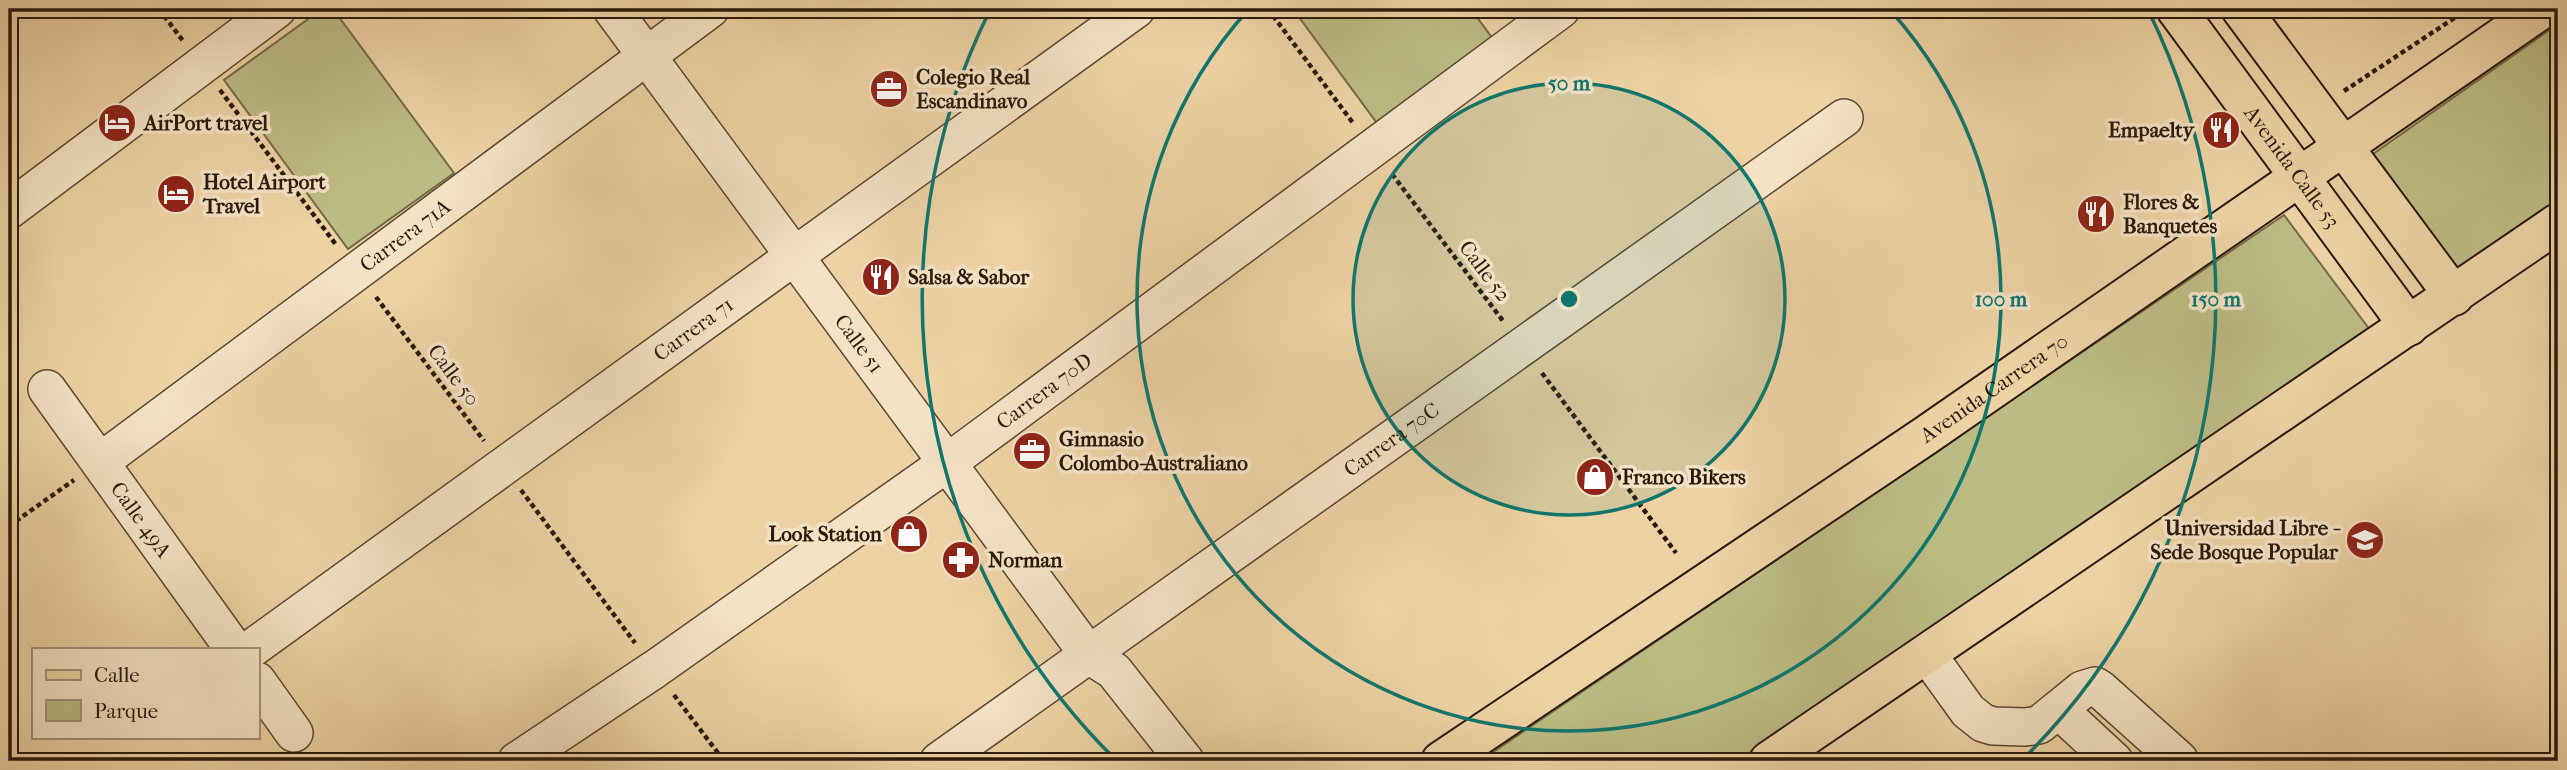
<svg xmlns="http://www.w3.org/2000/svg" width="2567" height="770" viewBox="0 0 2567 770" font-family="'IM FELL French Canon',serif">
	<style>
		.green { fill: #bcbb83; stroke: #746a47; stroke-width: 2 }
		.lines { fill: none; stroke-linecap: round; stroke-linejoin: round }
		.minor-casing { stroke: #5c4831; stroke-width: 40 }
		.major-casing { stroke: #2b1a0b; stroke-width: 42 }
		.path { stroke: #2b1a0b; stroke-width: 4.5; stroke-dasharray: 5 3.5; stroke-linecap: butt }
		.minor { stroke: #f4e2c4; stroke-width: 37 }
		.major { stroke: #eed2a4; stroke-width: 38 }
		.ring { fill: none; stroke: #0f766e; stroke-width: 3.5 }
		.labels { text-anchor: middle; stroke-width: 7; stroke-linejoin: round; paint-order: stroke }
		.poi-label { font-size: 21px; font-weight: bold; fill: #2b1a0b; stroke: #f4e2c4; text-anchor: start }
		.street-label { font-size: 21px; fill: #2b1a0b; stroke: #f4e2c4 }
		.centre { fill: #0f766e; stroke: #f4e2c4; stroke-width: 3.5 }
		.ring-label { font-size: 21px; text-anchor: middle; font-weight: bold; fill: #0f766e; stroke: #f4e2c4; stroke-width: 7; stroke-linejoin: round; paint-order: stroke }
	</style>
	<rect width="100%" height="100%" fill="#eed2a4"/>
	<filter id="stains"><feTurbulence type="fractalNoise" baseFrequency=".00286" numOctaves="4"/><feColorMatrix values="0 0 0 0 .2 0 0 0 0 .09 0 0 0 0 .02 0 0 0 .5 -.17"/></filter>
	<radialGradient id="worn" r=".72"><stop offset=".6" stop-color="#630" stop-opacity="0"/><stop offset="1" stop-color="#630" stop-opacity=".3"/></radialGradient>
	<path class="green" d="M322,9H333L454,173L348,249L224,80Z
		M1293,9H1471L1501,50L1385,134Z
		M2558,24V202L2460,273L2373,154Z
		M2284,215L2370,330L1918,641L1737,761H1480Z"/>
	<g class="lines">
		<defs>
			<g id="minor">
				<path id="s1" d="M612,9L1089,655L1114,671L1185,761"/>
				<path d="M9,210L277,9"/>
				<path id="s2" d="M47,389L234,649"/>
				<path id="s3" d="M100,462L710,9"/>
				<path id="s4" d="M251,649L1136,9"/>
				<path d="M1927,654L1968,711L1983,723L1993,726L2025,727L2039,725L2082,690L2095,686L2101,690L2179,760"/>
				<path d="M257,681L294,733"/>
				<path d="M2059,710L2114,761"/>
				<path id="s5" d="M517,761L655,669L947,463L1561,9"/>
				<path id="s6" d="M939,761L1844,118"/>
			</g>
			<g id="major">
				<path id="s7" d="M2176,9L2409,326"/>
				<path d="M2241,9L2454,296"/>
				<path id="s8" d="M1441,761L1925,436L2542,9"/>
				<path d="M1769,761L2558,223"/>
			</g>
		</defs>
		<use href="#minor" class="minor-casing"/>
		<use href="#major" class="major-casing"/>
		<path class="path" d="M159,9L183,41
			M1268,9L1353,123
			M220,90L337,246
			M2344,91L2468,9
			M1392,174L1503,321
			M376,297L484,441
			M1542,373L1676,553
			M521,490L635,643
			M9,526L74,480
			M674,695L724,761"/>
		<use href="#minor" class="minor"/>
		<use href="#major" class="major"/>
	</g>
	<circle cx="1569" cy="299" r="216" fill="#0f766e" fill-opacity=".12"/>
	<g class="ring">
		<circle cx="1569" cy="299" r="216"/>
		<path d="M1890 10A432 432 0 1 1 1248 10"/>
		<path d="M1116 760A647 647 0 0 1 990 10M2148 10A647 647 0 0 1 2022 760"/>
	</g>
	<defs>
		<symbol id="office-disc" viewBox="-11 -11 22 22"><circle r="9.5" fill="#8f2418" stroke="#f4e2c4"/><path d="M-6-3h4V-5.5h4V-3h4V5H-6ZM-1-4.5V-3h2v-1.5ZM-6 0V1H6V0Z" fill="#fff"/></symbol>
		<symbol id="hotel-disc" viewBox="-11 -11 22 22"><circle r="9.5" fill="#8f2418" stroke="#f4e2c4"/><path d="M-6-4.5h1.5V1H6V5H4.5V3h-9V5H-6ZM-4 0a1.8 1.8 0 1 1 3.6 0ZM.5 0V-2.5h3Q6-2.5 6 0Z" fill="#fff"/></symbol>
		<symbol id="restaurant-disc" viewBox="-11 -11 22 22"><circle r="9.5" fill="#8f2418" stroke="#f4e2c4"/><path d="M-5-6h1v4h1v-4h1v4h1v-4h1v5L-1.5 .5V6h-2V.5L-5-1ZM5-6V6H3V1.5H1.5Q1.5-4 5-6Z" fill="#fff"/></symbol>
		<symbol id="shop-disc" viewBox="-11 -11 22 22"><circle r="9.5" fill="#8f2418" stroke="#f4e2c4"/><path d="M-5-2.5h2.3a2.7 3.5 0 0 1 5.4 0H5L5.5 6h-11ZM-1.5-2.5h3a1.5 2.3 0 0 0-3 0Z" fill="#fff"/></symbol>
		<symbol id="university-disc" viewBox="-11 -11 22 22"><circle r="9.5" fill="#8f2418" stroke="#f4e2c4"/><path d="M0-5L7-2L0 1L-7-2ZM-4 1L0 2.5L4 1V4Q0 6-4 4Z" fill="#fff"/></symbol>
		<symbol id="pharmacy-disc" viewBox="-11 -11 22 22"><circle r="9.5" fill="#8f2418" stroke="#f4e2c4"/><path d="M-2-6h4v4h4v4h-4v4h-4v-4h-4v-4h4Z" fill="#fff"/></symbol>
	</defs>
	<g fill-rule="evenodd">
		<use href="#office-disc" x="867" y="67" width="44" height="44"/>
		<use href="#hotel-disc" x="95" y="101" width="44" height="44"/>
		<use href="#restaurant-disc" x="2199" y="108" width="44" height="44"/>
		<use href="#hotel-disc" x="154" y="172" width="44" height="44"/>
		<use href="#restaurant-disc" x="2074" y="192" width="44" height="44"/>
		<use href="#restaurant-disc" x="859" y="255" width="44" height="44"/>
		<use href="#office-disc" x="1010" y="429" width="44" height="44"/>
		<use href="#shop-disc" x="1573" y="455" width="44" height="44"/>
		<use href="#shop-disc" x="887" y="512" width="44" height="44"/>
		<use href="#university-disc" x="2343" y="518" width="44" height="44"/>
		<use href="#pharmacy-disc" x="939" y="538" width="44" height="44"/>
	</g>
	<g class="labels">
		<g class="poi-label">
			<text x="916" y="84">Colegio Real<tspan x="916" dy="24">Escandinavo</tspan></text>
			<text x="144" y="130">AirPort travel</text>
			<text x="2194" y="137" text-anchor="end">Empaelty</text>
			<text x="203" y="189">Hotel Airport<tspan x="203" dy="24">Travel</tspan></text>
			<text x="2123" y="209">Flores &amp;<tspan x="2123" dy="24">Banquetes</tspan></text>
			<text x="908" y="284">Salsa &amp; Sabor</text>
			<text x="1059" y="446">Gimnasio<tspan x="1059" dy="24">Colombo-Australiano</tspan></text>
			<text x="1622" y="484">Franco Bikers</text>
			<text x="2338" y="535" text-anchor="end">Universidad Libre -<tspan x="2338" dy="24">Sede Bosque Popular</tspan></text>
			<text x="882" y="541" text-anchor="end">Look Station</text>
			<text x="988" y="567">Norman</text>
		</g>
		<g class="street-label">
			<text dy="7" stroke="none"><textPath href="#s7" startOffset="196">Avenida Calle 53</textPath></text>
			<text dy="7" stroke="none"><textPath href="#s3" startOffset="380">Carrera 71A</textPath></text>
			<text transform="translate(1485 271) rotate(53)" y="7">Calle 52</text>
			<text dy="7" stroke="none"><textPath href="#s4" startOffset="546">Carrera 71</textPath></text>
			<text dy="7" stroke="none"><textPath href="#s1" startOffset="416">Calle 51</textPath></text>
			<text transform="translate(454 375) rotate(53)" y="7">Calle 50</text>
			<text dy="7" stroke="none"><textPath href="#s8" startOffset="667">Avenida Carrera 70</textPath></text>
			<text dy="7" stroke="none"><textPath href="#s5" startOffset="644">Carrera 70D</textPath></text>
			<text dy="7" stroke="none"><textPath href="#s6" startOffset="555">Carrera 70C</textPath></text>
			<text dy="7" stroke="none"><textPath href="#s2" startOffset="161">Calle 49A</textPath></text>
		</g>
	</g>
	<circle cx="1569" cy="299" r="10" class="centre"/>
	<g class="ring-label">
		<text x="1569" y="90">50 m</text>
		<text x="2001" y="306">100 m</text>
		<text x="2216" y="306">150 m</text>
	</g>
	<rect width="2567" height="770" fill="none" stroke="#eed2a4" stroke-width="35"/>
	<rect x="10" y="10" width="2546" height="749" fill="none" stroke="#2b1a0b" stroke-width="3.5"/>
	<rect x="18" y="18" width="2532" height="735" fill="none" stroke="#2b1a0b" stroke-width="2"/>
	<rect x="32" y="648" width="228" height="91" fill="#f4e2c4" stroke="#a4927a" stroke-width="2"/>
	<rect x="46" y="670" width="35" height="10" fill="#eed2a4" stroke="#a4927a" stroke-width="2"/>
	<text x="94" y="682" font-size="21" fill="#2b1a0b">Calle</text>
	<rect x="46" y="700" width="35" height="21" fill="#bcbb83" stroke="#a4927a" stroke-width="2"/>
	<text x="94" y="718" font-size="21" fill="#2b1a0b">Parque</text>
	<rect width="100%" height="100%" filter="url(#stains)"/>
	<rect width="100%" height="100%" fill="url(#worn)"/>
</svg>
